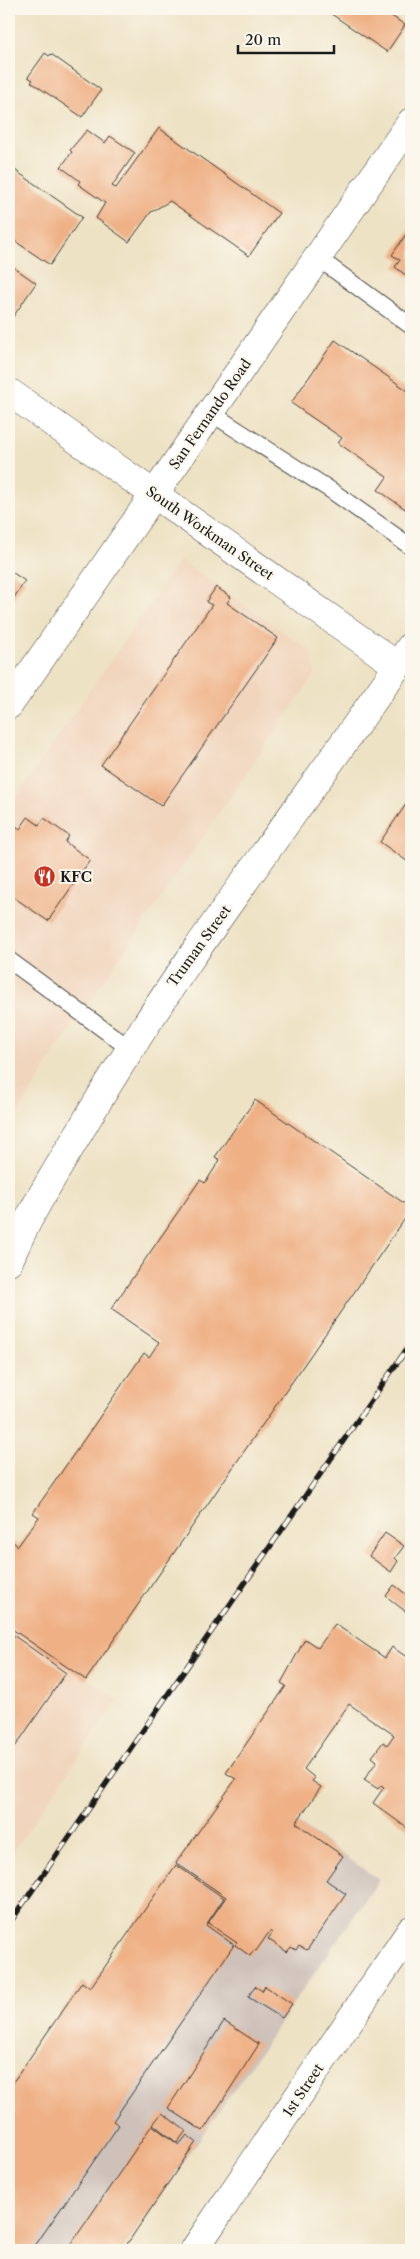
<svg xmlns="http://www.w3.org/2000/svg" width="420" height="2259" viewBox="0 0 420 2259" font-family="'Libre Caslon Text',serif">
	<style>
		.built { fill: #f1d5bd }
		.industrial { fill: #cec1ba }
		.building { fill: #efb085 }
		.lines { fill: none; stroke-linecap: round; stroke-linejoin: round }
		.lane-casing { stroke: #3c3a35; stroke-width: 18 }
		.street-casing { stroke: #3c3a35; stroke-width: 29 }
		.secondary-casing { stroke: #3c3a35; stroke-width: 29 }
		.primary-casing { stroke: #3c3a35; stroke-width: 29 }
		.lane { stroke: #fff; stroke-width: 16 }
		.street { stroke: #fff; stroke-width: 28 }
		.secondary { stroke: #fff; stroke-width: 28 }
		.primary { stroke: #fff; stroke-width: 28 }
		.rail-casing { stroke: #1c1c1c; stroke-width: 5.5 }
		.rail { stroke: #fbf7ec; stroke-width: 4; stroke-dasharray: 11; stroke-linecap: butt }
		.labels { text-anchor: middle; stroke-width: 4; stroke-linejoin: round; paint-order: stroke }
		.street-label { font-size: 14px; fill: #1c1c1c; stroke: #fbf7ec }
		.poi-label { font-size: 14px; font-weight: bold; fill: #1c1c1c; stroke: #fbf7ec; text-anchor: start }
	</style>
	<rect width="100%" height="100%" fill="#fbf7ec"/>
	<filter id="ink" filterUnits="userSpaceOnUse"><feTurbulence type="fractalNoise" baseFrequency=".02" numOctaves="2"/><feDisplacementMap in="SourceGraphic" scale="10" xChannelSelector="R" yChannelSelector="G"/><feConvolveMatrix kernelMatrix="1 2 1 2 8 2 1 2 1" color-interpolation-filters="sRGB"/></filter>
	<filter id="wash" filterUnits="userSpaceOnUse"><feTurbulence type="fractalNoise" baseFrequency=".0096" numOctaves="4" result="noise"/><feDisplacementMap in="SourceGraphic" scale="20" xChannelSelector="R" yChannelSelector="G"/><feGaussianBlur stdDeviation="1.12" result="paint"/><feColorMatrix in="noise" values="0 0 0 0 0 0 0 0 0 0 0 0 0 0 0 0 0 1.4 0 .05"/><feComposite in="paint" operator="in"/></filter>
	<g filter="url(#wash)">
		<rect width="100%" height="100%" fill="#eee2c4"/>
		<path class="built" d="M180,560L311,651L315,674L58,1047L9,1130V808Z
			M9,1623L118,1700L9,1857Z"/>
		<path class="industrial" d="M236,1779L379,1880L123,2250H9V2088L82,1982L90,1988Z"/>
		<g id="blocks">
			<path class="building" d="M324,9H381L405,25L387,52Z
				M45,53L49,56L51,54L101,90L82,117L31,82L33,80L28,77Z
				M159,128L279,213L249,256L170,201L151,212L129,242L96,218L105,203L78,184L80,181L61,167L72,152L70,150L87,130L105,143L110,136L135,153L112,186L116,188Z
				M9,166L82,217L50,265L9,237Z
				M411,227V279L395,267L400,260L392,255Z
				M9,264L36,283L9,323Z
				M335,340L411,393V513L378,490L387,477L338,443L342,438L291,403Z
				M9,570L25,581L9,605Z
				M216,587L231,597L227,603L278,638L161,806L101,765L212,605L206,602Z
				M411,797V864L380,842Z
				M28,817L39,825L44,818L69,836L65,842L90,860L48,921L9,894V845L15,836L11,833L15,826L20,829Z
				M255,1100L411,1208V1210L86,1680L9,1627V1539L18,1546L39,1517L33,1513L144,1353L149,1357L159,1342L111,1309L200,1180L205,1183L220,1160L215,1157Z
				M385,1533L404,1546L395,1558L398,1561L391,1572L369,1556Z
				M394,1585L411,1598V1616L386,1596Z
				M335,1624L385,1658L392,1647L411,1660V1831L373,1803L384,1787L381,1785L378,1789L364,1780L377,1761L372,1757L383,1742L387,1745L394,1735L349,1704L304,1769L315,1778L312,1781L321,1787L296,1823L343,1856L326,1880L346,1894L307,1950L299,1946L296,1950L291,1947L287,1952L268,1939L272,1933L270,1931L256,1951L254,1950L250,1956L235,1945L237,1943L208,1923L226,1897L176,1863L236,1779L226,1773L286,1686L281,1683L305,1639L318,1648Z
				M9,1632L66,1673L15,1747L9,1742Z
				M176,1865L224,1898L206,1925L234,1945L113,2121L119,2125L32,2250H9V2088L82,1982L90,1988Z
				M255,1986L262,1991L265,1986L292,2004L282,2018L248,1997Z
				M224,2021L259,2044L203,2131L168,2108Z
				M162,2113L186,2131L177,2143L153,2124Z
				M152,2125L179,2145L187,2135L196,2142L123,2250H67Z"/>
		</g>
	</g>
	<g filter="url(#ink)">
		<use href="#blocks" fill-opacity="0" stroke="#3c3a35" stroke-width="1"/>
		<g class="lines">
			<defs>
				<path id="lane" d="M318,258L411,326
					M211,413L332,491L411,547
					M9,960L129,1048"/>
				<path id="street" d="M194,2250L411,1930"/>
				<path id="secondary" d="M9,392L398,666
					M9,705L411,122"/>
				<path id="primary" d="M9,1261C30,1210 61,1164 89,1116C186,952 305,803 411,646"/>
			</defs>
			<use href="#lane" class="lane-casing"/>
			<use href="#street" class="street-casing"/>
			<use href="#secondary" class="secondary-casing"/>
			<use href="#primary" class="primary-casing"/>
			<use href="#lane" class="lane"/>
			<use href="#street" class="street"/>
			<use href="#secondary" class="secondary"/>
			<use href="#primary" class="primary"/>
			<defs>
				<path id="rail" d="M9,1924L411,1343"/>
			</defs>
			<use href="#rail" class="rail-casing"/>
			<use href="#rail" class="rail"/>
		</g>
	</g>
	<defs>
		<symbol id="restaurant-disc" viewBox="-11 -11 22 22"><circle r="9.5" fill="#c8321e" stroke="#fbf7ec"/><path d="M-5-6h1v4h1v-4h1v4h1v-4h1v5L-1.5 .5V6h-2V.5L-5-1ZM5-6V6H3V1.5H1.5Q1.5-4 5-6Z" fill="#fff"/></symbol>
	</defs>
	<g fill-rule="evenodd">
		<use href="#restaurant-disc" x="32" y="864" width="25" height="25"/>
	</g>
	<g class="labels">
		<g class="street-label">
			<text transform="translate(210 414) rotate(-55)" y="5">San Fernando Road</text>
			<text transform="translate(210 533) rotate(35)" y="5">South Workman Street</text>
			<text transform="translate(199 946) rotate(-54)" y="5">Truman Street</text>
			<text transform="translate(303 2090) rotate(-56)" y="5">1st Street</text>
		</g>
		<g class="poi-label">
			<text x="60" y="882">KFC</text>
		</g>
	</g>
	<rect width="420" height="2259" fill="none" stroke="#fbf7ec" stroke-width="30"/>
	<path d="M238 45v8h96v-8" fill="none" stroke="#1c1c1c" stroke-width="2.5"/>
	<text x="245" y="45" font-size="15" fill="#1c1c1c" stroke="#fbf7ec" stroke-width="4" paint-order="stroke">20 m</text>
</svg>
